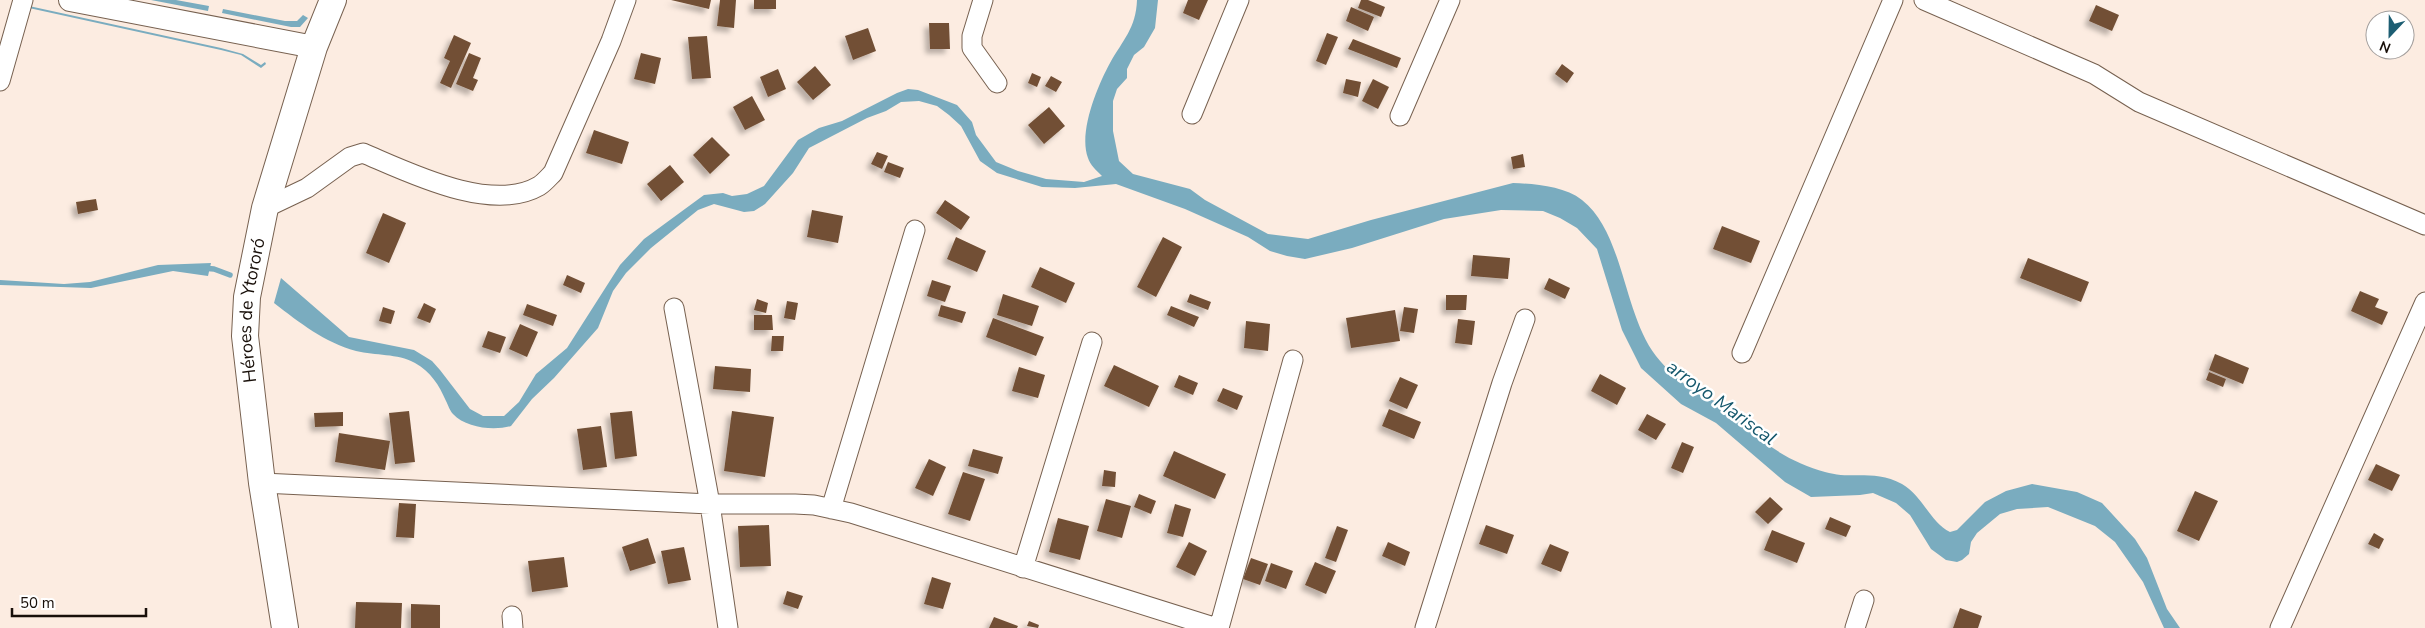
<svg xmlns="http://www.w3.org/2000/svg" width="2425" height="628" viewBox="0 0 2425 628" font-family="'Nunito Sans',sans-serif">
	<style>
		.water { fill: #7aacbf }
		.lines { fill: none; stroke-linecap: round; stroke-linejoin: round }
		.stream { stroke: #7aacbf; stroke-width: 5.5 }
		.building { fill: #725036; filter: url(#shadow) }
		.minor-casing { stroke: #776150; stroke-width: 21 }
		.tertiary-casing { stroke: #776150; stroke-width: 24 }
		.secondary-casing { stroke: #776150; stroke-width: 28 }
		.minor { stroke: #fff; stroke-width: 19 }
		.tertiary { stroke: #fff; stroke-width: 22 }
		.secondary { stroke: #fff; stroke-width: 26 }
		.labels { text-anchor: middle; stroke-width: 5; stroke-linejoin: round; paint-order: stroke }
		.street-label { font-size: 18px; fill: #180f09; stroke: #fff }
		.water-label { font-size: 19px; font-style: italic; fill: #14576c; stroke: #fff }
	</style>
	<defs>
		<filter id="shadow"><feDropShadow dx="-4.5" dy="4.5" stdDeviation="2.5" flood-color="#0004"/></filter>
	</defs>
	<rect width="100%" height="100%" fill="#fcece1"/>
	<path class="water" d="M151,0H176L209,6L208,11Z
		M1137,0H1158L1155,28L1144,47L1134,55L1127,69V78L1117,89L1113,101V131L1119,161L1133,174L1190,189L1205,200L1268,234L1308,239L1371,220L1513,183C1535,184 1564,186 1582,200C1624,233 1623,313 1656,356C1667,370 1683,384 1698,394C1706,398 1715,400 1722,405C1738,416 1750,430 1765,442C1782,456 1804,466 1825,472C1852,480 1874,469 1902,484C1922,495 1930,522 1950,532L1957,530L1985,502L2006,491L2032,484L2077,492L2102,503L2135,539L2147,558L2167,609L2180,628H2164L2143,582L2115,542L2095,526L2048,507L2017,509L2000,514L1977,533L1971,542L1969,554L1962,560L1957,562L1946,560L1931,549L1910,515L1896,503L1873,493L1860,495L1811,497L1785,482L1716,423L1681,404L1641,368L1622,330L1597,249L1577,228L1560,218L1543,211L1501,210L1444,219L1352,248L1305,259L1287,256L1270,251L1248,237L1185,209L1116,184L1075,188L1042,187L997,173L980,161L961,126L949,115L937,106L919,101L901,102L886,111L867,118L809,148L793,173L765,204L754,211L744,212L714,204L698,210L651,248L626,273L613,291L598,328L554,378L532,399L511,426C494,431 466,428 453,414C450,411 448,405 446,401C439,385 431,372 415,363C397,353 376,356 356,351C324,342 300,323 274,303L281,278L349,337L414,350L432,361L440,370L470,409L483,416H504L519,402L536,374L567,348L620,265L644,239L704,195L723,193L732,196L747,194L764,186L798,140L819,128L842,121L897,93L908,89L918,90L957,105L972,122L976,135L996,162L1018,171L1046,179L1084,182L1102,176C1097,171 1090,165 1088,158C1078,132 1098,85 1110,63C1123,40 1136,28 1137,0Z
		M29,6L221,48L243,54L261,65L265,62L266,64L261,68L241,55L221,50L29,8Z
		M223,9L285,21H297L303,15L308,18L300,27H291L222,13Z
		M211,263L208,276L173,271L91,288L0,285V280L64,284L90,282L158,265Z"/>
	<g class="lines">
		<path class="stream" d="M202,268L214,269L230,275"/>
	</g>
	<path class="building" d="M671,0H711L709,9Z
		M720,0H736L734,28L717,26Z
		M754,0H776V9H754Z
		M1188,0H1208L1199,20L1183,13Z
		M1361,0H1368L1385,7L1381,17L1358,8Z
		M2096,5L2119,15L2112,31L2089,21Z
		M1351,7L1374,17L1368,31L1346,21Z
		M929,23H949L950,49H930Z
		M868,28L876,51L853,60L845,36Z
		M1327,33L1338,37L1326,65L1316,61Z
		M454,35L471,43L451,88L440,83L450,61L444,58Z
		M707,36L711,78L692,79L688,37Z
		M1353,39L1401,58L1397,68L1348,49Z
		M469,53L481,58L473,78L478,80L473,91L456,84Z
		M641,53L661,58L655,84L634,79Z
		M1562,64L1574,73L1567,83L1555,74Z
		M815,66L831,85L813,100L797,82Z
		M778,69L786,89L768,97L760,77Z
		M1032,73L1041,77L1037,87L1028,83Z
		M1051,76L1062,82L1056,92L1045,86Z
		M1346,79L1361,82L1358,97L1343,93Z
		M1373,79L1389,87L1378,109L1362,101Z
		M752,96L765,120L745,130L733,107Z
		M1049,107L1065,126L1044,144L1028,125Z
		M594,130L629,142L622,164L586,153Z
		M712,137L730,155L710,174L693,155Z
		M877,152L888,156L882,169L871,164Z
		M1523,154L1525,167L1513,169L1511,157Z
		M888,162L904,168L900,178L884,172Z
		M670,165L684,182L661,201L647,184Z
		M96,199L98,210L78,214L76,202Z
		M945,200L970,217L961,230L936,213Z
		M812,210L843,216L838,243L807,237Z
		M383,213L406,223L389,263L366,253Z
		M1722,226L1760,241L1751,263L1713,249Z
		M956,237L986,251L977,272L947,259Z
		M1163,237L1182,247L1156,297L1137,287Z
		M1473,255L1510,258L1508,279L1471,276Z
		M2028,258L2089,282L2081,302L2020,278Z
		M1040,267L1075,283L1066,303L1031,287Z
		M567,275L585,283L581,293L563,285Z
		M1549,278L1570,288L1565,299L1544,289Z
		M932,280L951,286L945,302L927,296Z
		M2360,291L2379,299L2375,307L2388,312L2382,325L2351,311Z
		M1003,294L1039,306L1032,326L997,315Z
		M1190,294L1211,302L1208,310L1187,302Z
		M1446,295H1467L1466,310H1446Z
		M757,299L768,303L766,313L754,310Z
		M787,301L798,303L795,320L784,318Z
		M424,303L436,309L430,323L417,318Z
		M527,304L557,315L553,326L523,315Z
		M941,305L966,312L962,323L938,316Z
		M1171,306L1199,317L1194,327L1167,315Z
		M383,307L395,311L391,324L379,321Z
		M1404,307L1418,309L1414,333L1400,331Z
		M1395,310L1400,341L1351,348L1346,318Z
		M754,315H772L773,330H754Z
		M993,318L1044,337L1036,356L986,337Z
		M1458,319L1475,321L1472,345L1455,343Z
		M1246,321L1270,324L1268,351L1244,348Z
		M520,324L538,332L527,357L509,349Z
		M488,331L506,337L500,353L482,347Z
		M772,336H784L783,351H771Z
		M2215,354L2249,368L2243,384L2209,370Z
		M1114,365L1159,386L1149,407L1104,386Z
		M715,366L751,369L750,392L713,389Z
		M1019,367L1045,375L1038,398L1012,391Z
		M2209,372L2226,379L2223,387L2206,380Z
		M1600,374L1626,388L1617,405L1591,391Z
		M1179,375L1198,383L1193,395L1174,387Z
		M1400,377L1418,385L1407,409L1389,401Z
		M1223,388L1243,396L1237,410L1217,401Z
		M1389,409L1421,422L1414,439L1382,426Z
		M409,411L415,462L395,464L389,413Z
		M632,411L637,456L615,459L610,413Z
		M732,411L774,417L765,477L724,471Z
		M343,412V426L315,427L314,413Z
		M1647,414L1666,424L1656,440L1638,430Z
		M601,426L607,467L583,470L577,429Z
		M339,433L390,441L385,470L335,462Z
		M1682,442L1694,447L1683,473L1671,468Z
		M973,449L1003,457L998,474L968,466Z
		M1174,451L1226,474L1215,499L1163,476Z
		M929,459L946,467L933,496L915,488Z
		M2376,464L2400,475L2392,491L2368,480Z
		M1104,470L1116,472L1115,487L1102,486Z
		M963,472L985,479L970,521L948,514Z
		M2195,491L2218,501L2199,541L2177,531Z
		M1139,494L1156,501L1151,514L1134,507Z
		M1770,497L1783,509L1768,524L1755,512Z
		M1106,499L1131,506L1122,538L1097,531Z
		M399,503L416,504L414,538L396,537Z
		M1175,504L1191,509L1183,537L1167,533Z
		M1830,517L1851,526L1846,537L1825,529Z
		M1058,518L1089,526L1080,560L1049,552Z
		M769,525L771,566L740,567L738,526Z
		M1486,525L1514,535L1507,554L1479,544Z
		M1337,526L1348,530L1336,562L1325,558Z
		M1772,530L1805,543L1797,563L1764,550Z
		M2374,533L2384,539L2379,549L2368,544Z
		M648,538L656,563L630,571L622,547Z
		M1189,542L1207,551L1195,576L1176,567Z
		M1388,542L1410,552L1405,566L1382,556Z
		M1550,544L1569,552L1561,572L1541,564Z
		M684,547L691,580L668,584L661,551Z
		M564,557L568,587L532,592L528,561Z
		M1251,558L1268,564L1260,585L1243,579Z
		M1315,562L1336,571L1326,594L1305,585Z
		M1271,563L1293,571L1286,589L1265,581Z
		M932,577L951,583L943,609L924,604Z
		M787,591L803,596L798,609L783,604Z
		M356,602L402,603L401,628H355Z
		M411,604L440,605V628H411Z
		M1960,608L1982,616L1978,628H1953Z
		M994,617L1018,626L1017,628H989Z
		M1029,621L1039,625L1038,628L1027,626Z"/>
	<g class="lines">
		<defs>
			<path id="minor" d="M983,0L972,36V48L997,83
				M1924,0L2094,74L2139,102L2425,225
				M0,81L23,0
				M1192,114L1239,0
				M1400,116L1450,0
				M265,208L307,188L350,157L363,153C408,172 491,214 539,186C544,183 549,177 553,173L611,41L626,0
				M674,308L710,504L728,628
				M1742,353L1893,0
				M262,483L710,504H795L814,505L851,513L1217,628
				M831,509L915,230
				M1023,568L1092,342
				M512,616L513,628
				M1219,628L1293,360
				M1425,628L1502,383L1525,319
				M1855,628L1864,600
				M2280,628L2425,302"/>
			<path id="tertiary" d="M70,0L314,47"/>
			<g id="secondary">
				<path id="s1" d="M285,628L262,483L245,336L247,297L265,208L314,47L333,0"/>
			</g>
		</defs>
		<use href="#minor" class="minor-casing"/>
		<use href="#tertiary" class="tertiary-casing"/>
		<use href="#secondary" class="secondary-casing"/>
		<use href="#minor" class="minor"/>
		<use href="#tertiary" class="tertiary"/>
		<use href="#secondary" class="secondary"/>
	</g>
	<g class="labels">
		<g class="street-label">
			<text dy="6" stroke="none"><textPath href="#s1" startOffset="321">Héroes de Ytororó</textPath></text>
		</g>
		<g class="water-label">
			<text transform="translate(1722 402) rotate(36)" y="7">arroyo Mariscal</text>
		</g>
	</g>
	<g transform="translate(2390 35) rotate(202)"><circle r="24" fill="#ffffff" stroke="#a39f9d"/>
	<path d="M0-4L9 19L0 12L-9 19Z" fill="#1d5e73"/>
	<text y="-8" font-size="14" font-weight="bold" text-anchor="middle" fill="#180f09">N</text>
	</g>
	<path d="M12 608v8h134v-8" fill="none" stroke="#180f09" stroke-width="2.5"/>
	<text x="20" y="608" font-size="15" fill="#180f09" stroke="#ffffff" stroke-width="4" paint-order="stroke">50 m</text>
</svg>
